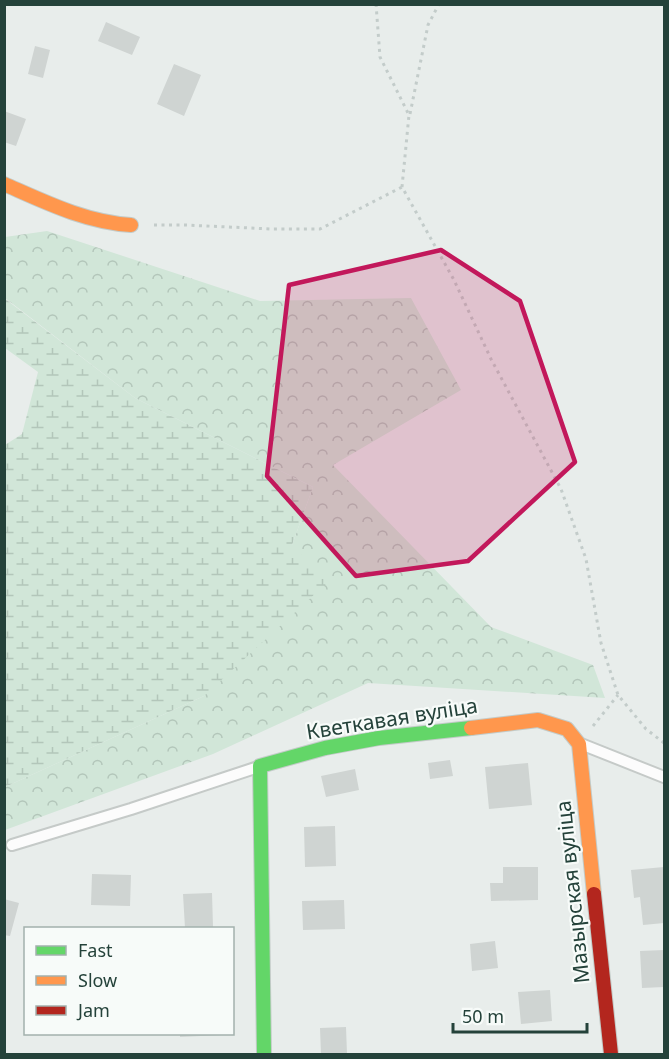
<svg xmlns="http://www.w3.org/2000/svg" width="669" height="1059" viewBox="0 0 669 1059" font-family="'Noto Sans',sans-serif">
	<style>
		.forest { fill: url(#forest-crowns) }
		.wetland { fill: url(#wetland-marsh) }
		.building { fill: #cfd4d2 }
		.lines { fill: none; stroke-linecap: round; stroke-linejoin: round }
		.lane-casing { stroke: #c5cac8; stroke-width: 14 }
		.fast-casing { stroke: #c3cbc8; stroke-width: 16 }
		.slow-casing { stroke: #c3cbc8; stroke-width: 16 }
		.jam-casing { stroke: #c3cbc8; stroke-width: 16 }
		.path { stroke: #c3ccca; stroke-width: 3; stroke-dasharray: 3 4.5; stroke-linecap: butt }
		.lane { stroke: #fcfcfc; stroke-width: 10 }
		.fast { stroke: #63d668; stroke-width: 14 }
		.slow { stroke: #ff974d; stroke-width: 14 }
		.jam { stroke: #b3261e; stroke-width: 14 }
		.marked { fill: #c2185b; fill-opacity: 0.2; stroke: #c2185b; stroke-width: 4.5; stroke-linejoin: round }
		.labels { text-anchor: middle; stroke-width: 4.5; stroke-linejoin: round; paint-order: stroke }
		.street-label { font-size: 21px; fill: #24423a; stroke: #f7fbf9 }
	</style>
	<defs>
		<pattern id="forest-crowns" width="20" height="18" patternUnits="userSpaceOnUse" patternTransform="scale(1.5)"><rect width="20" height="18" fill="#d1e6d8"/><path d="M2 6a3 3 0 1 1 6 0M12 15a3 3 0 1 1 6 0" fill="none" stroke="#b3c6ba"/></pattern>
		<pattern id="wetland-marsh" width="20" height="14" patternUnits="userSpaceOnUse" patternTransform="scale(1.5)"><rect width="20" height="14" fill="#d1e6d8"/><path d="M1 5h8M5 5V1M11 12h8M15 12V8" fill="none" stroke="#b3c6ba"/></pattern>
	</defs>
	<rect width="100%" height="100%" fill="#e8edeb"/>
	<path class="forest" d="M47,231L260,301L411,298L461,390L333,465L491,627L593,665L605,698L368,683L213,754L5,830V787L204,696L292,545L313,487L135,398L5,298V237Z"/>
	<path class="wetland" d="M4,298L135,398L313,487L292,545L328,582L204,696L5,787V445L22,434L38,372L5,348Z"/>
	<path class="building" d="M106,22L140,37L132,55L98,41Z
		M35,46L50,50L43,78L28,74Z
		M174,64L201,75L184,116L157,104Z
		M4,111L26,119L16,146L4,142Z
		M450,760L453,776L430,779L428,763Z
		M528,763L532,805L489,809L485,767Z
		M355,769L359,790L326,797L321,776Z
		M335,826L336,866L305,867L304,827Z
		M503,867H538V900L491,901L490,883H503Z
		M664,867V923L643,925L640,897L634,898L631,870Z
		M92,874L131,875L130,906L91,905Z
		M212,893L213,927L185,928L183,894Z
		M4,899L19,903L10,936L4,935Z
		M344,900L345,929L303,930L302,901Z
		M495,941L498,968L472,971L470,944Z
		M664,950V987L642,988L640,951Z
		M550,990L552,1021L521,1024L518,992Z
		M346,1027L347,1054H321L320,1028Z
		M180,1034H222V1035L180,1037Z"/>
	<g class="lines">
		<defs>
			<path id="lane" d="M581,744L664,777
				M12,845L131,809L258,767"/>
			<path id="fast" d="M264,1054L260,766L325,748L379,738L471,728"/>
			<path id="slow" d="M4,184C45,202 85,222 131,225
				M471,728L538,720L567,729L579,744L594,894"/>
			<path id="jam" d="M594,894L611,1054"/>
		</defs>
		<use href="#lane" class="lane-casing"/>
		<use href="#fast" class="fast-casing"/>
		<use href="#slow" class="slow-casing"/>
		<use href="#jam" class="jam-casing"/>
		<path class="path" d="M376,4L380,57L409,115L402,187L454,280L491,359L561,489L586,559L601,643L618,695L646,729L664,743
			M410,114L428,25L439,4
			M154,225H185L272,229H320L402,187
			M593,726L618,695"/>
		<use href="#lane" class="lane"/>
		<use href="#fast" class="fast"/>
		<use href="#slow" class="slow"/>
		<use href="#jam" class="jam"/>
	</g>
	<path class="marked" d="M441,250L520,301L575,462L468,561L356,576L267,476L289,285Z"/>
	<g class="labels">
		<g class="street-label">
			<text transform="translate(392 719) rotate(-9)" y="7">Кветкавая вуліца</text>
			<text transform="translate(573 892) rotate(-96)" y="7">Мазырская вуліца</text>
		</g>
	</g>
	<rect width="669" height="1059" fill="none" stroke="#24423a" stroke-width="12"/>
	<rect x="24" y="927" width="210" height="108" fill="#f7fbf9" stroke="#a3b1ad" stroke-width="1.5"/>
	<rect x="36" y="946" width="30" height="9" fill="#63d668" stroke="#a3b1ad" stroke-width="1.5"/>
	<text x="78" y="957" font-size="18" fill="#24423a">Fast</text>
	<rect x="36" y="976" width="30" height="9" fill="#ff974d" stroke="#a3b1ad" stroke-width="1.5"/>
	<text x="78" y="987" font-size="18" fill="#24423a">Slow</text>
	<rect x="36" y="1006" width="30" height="9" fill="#b3261e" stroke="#a3b1ad" stroke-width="1.5"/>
	<text x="78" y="1017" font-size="18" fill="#24423a">Jam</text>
	<path d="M453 1023v9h134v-9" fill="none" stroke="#24423a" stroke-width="3"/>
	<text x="462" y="1023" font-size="18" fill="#24423a" stroke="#f7fbf9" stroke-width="4.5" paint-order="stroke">50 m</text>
</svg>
